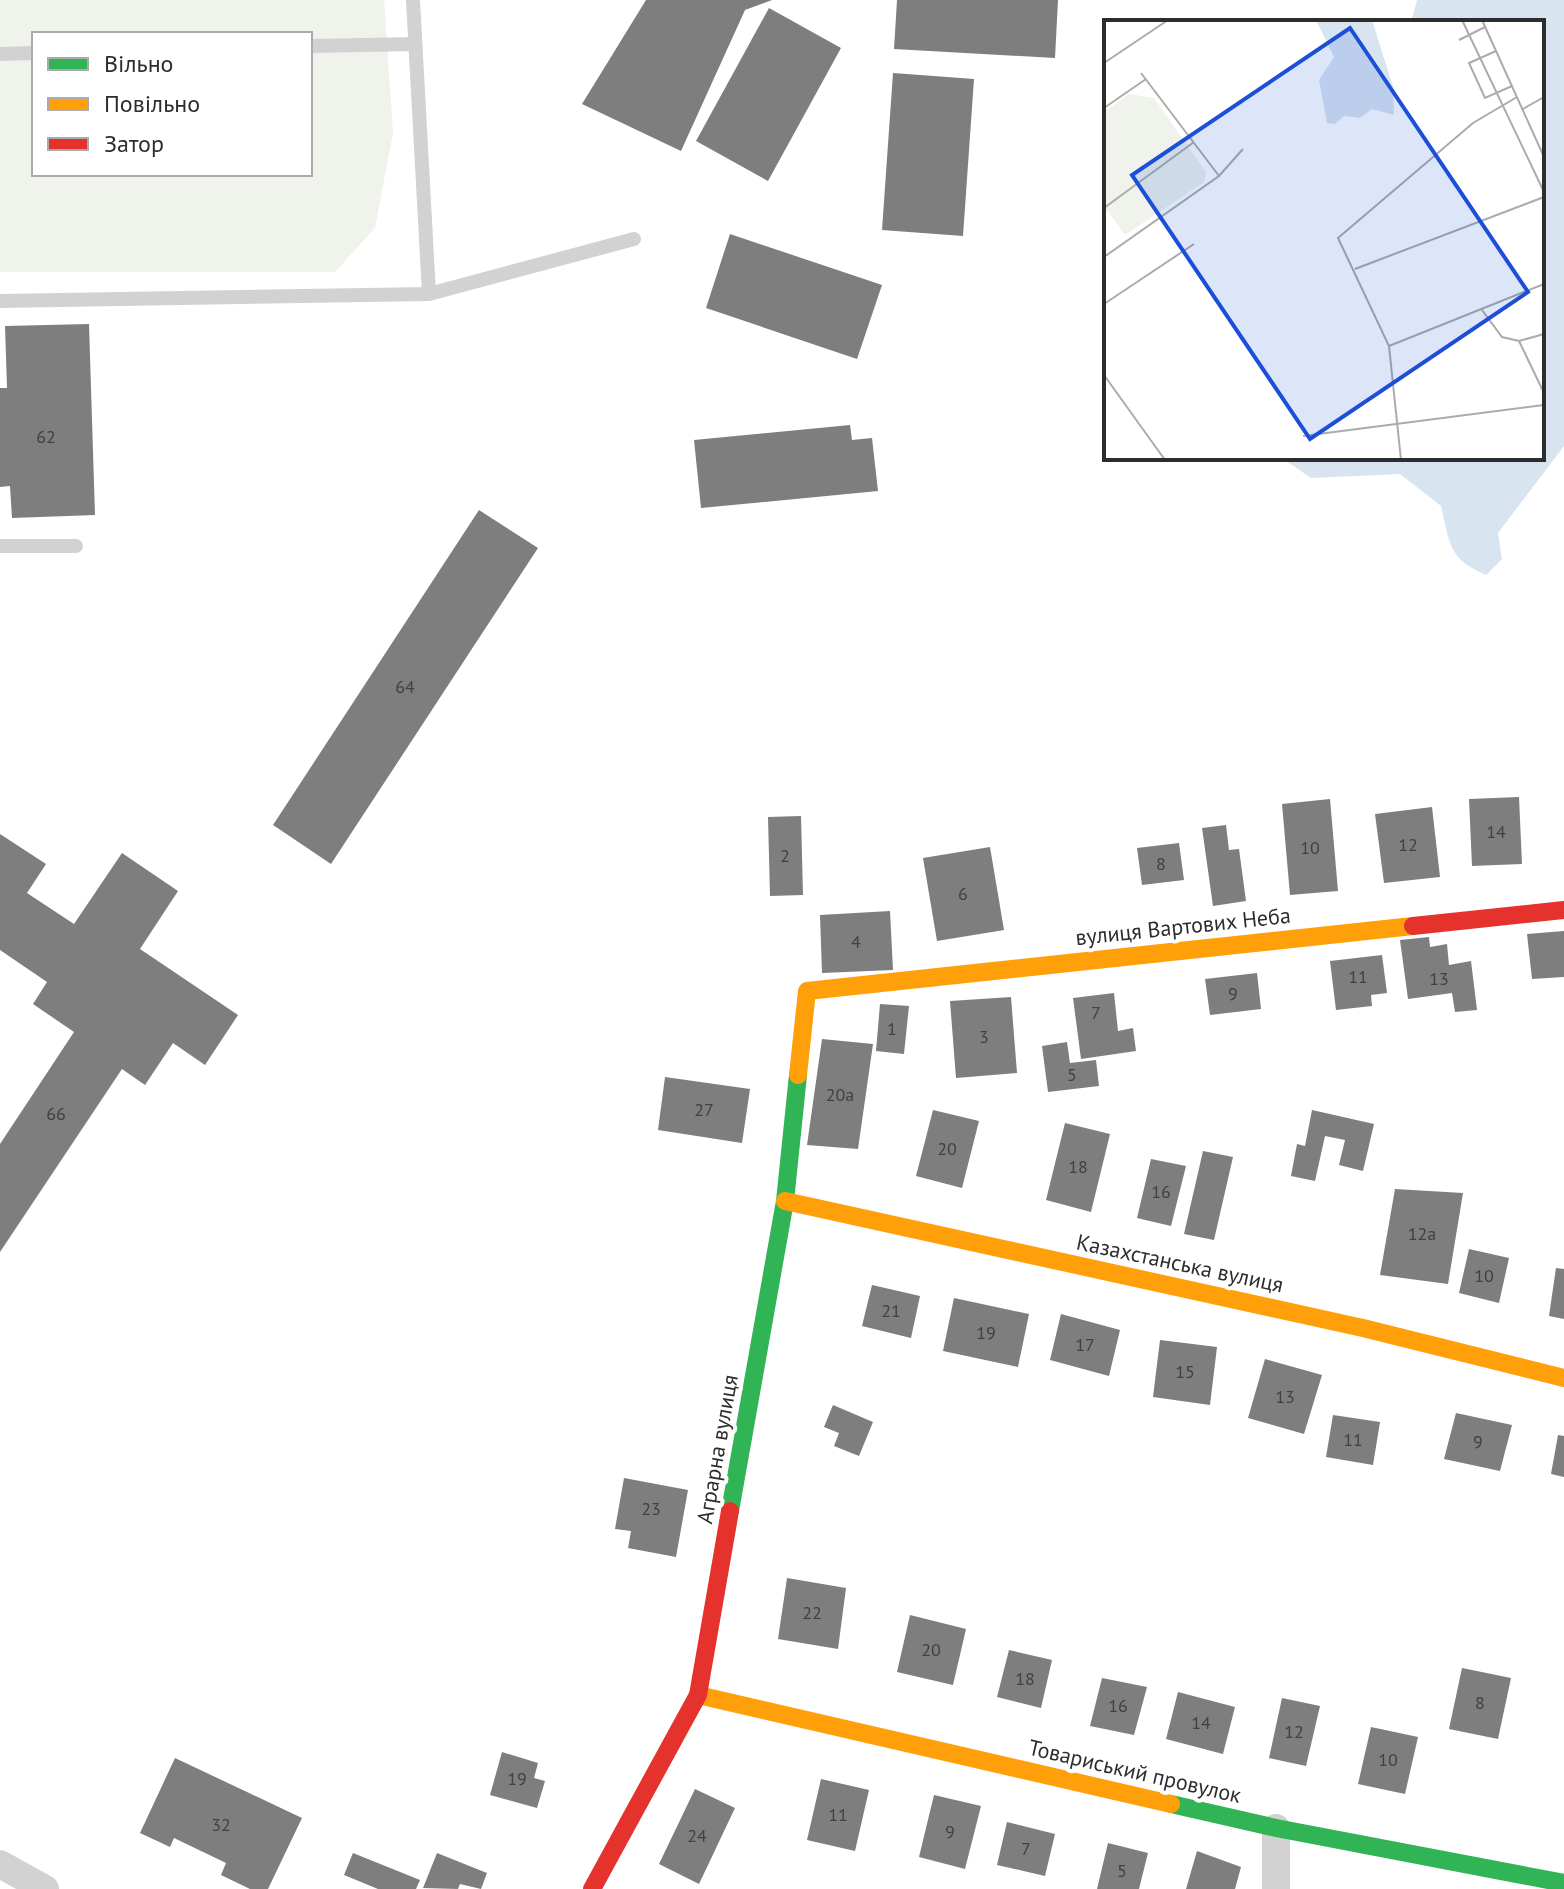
<svg xmlns="http://www.w3.org/2000/svg" width="1564" height="1889" viewBox="0 0 1564 1889" font-family="'PT Sans',sans-serif">
	<style>
		.green { fill: #eff3eb; fill-rule: evenodd }
		.water { fill: #d8e5f0 }
		.building { fill: #7e7e7e }
		.lines { fill: none; stroke-linecap: round; stroke-linejoin: round }
		.lane { stroke: #d2d2d2; stroke-width: 14 }
		.street { stroke: #d2d2d2; stroke-width: 28 }
		.fast { stroke: #30b455; stroke-width: 18 }
		.slow { stroke: #ff9f0a; stroke-width: 18 }
		.jam { stroke: #e5322d; stroke-width: 18 }
		.labels { text-anchor: middle; stroke-width: 8; stroke-linejoin: round; paint-order: stroke }
		.number-label { font-size: 18px; fill: #414141 }
		.street-label { font-size: 22px; fill: #2d2d2d; stroke: #fff }
		.inset-road { fill: none; stroke: #ababab; stroke-width: 2 }
		.view { fill: #1d4ed8; fill-opacity: 0.15; stroke: #1d4ed8; stroke-width: 4 }
		.inset-edge { fill: none; stroke: #2d2d2d; stroke-width: 4 }
	</style>
	<rect width="100%" height="100%" fill="#fff"/>
	<path class="green" d="M0,0H384L393,133L375,228L335,272H0ZM34,34H310V174H34Z"/>
	<path class="water" d="M1417,0H1564V446L1498,533L1502,559L1486,575C1448,559 1450,543 1441,506L1400,474L1311,478L1282,458H1542V22H1411Z"/>
	<path class="building" d="M646,0H772L745,10L681,151L582,104Z
		M897,0H1058L1055,58L894,49Z
		M769,8L841,48L768,181L696,141Z
		M893,73L974,79L963,236L882,230Z
		M730,234L882,285L857,359L706,308Z
		M89,324L95,515L12,518L10,486L0,487V388H7L5,326Z
		M850,425L852,440L872,438L878,491L701,508L694,440Z
		M479,510L538,548L331,864L273,825Z
		M1519,797L1522,864L1472,866L1469,799Z
		M1330,799L1338,891L1290,895L1282,804Z
		M1432,807L1440,877L1384,883L1375,814Z
		M801,816L803,895L770,896L768,817Z
		M1226,825L1229,850L1239,849L1246,901L1213,906L1202,828Z
		M0,834L46,864L27,893L74,924L122,853L178,891L140,949L238,1015L205,1065L173,1043L145,1085L122,1069L0,1252V1144L74,1032L33,1004L47,982L0,950Z
		M1179,843L1184,880L1142,885L1137,848Z
		M990,847L1004,930L937,941L923,858Z
		M890,911L893,970L822,973L820,915Z
		M1564,931V977L1532,979L1527,934Z
		M1429,937L1430,947L1447,944L1449,965L1471,961L1477,1010L1455,1012L1452,993L1408,999L1400,940Z
		M1382,955L1387,993L1371,995L1372,1006L1336,1010L1330,961Z
		M1257,973L1261,1009L1210,1015L1205,979Z
		M1114,993L1118,1031L1133,1028L1136,1051L1081,1059L1073,998Z
		M1011,997L1017,1073L956,1078L950,1001Z
		M880,1004L909,1006L904,1054L876,1051Z
		M822,1039L873,1044L858,1149L807,1145Z
		M1067,1042L1070,1063L1096,1060L1099,1086L1048,1092L1042,1046Z
		M665,1077L750,1089L742,1143L658,1130Z
		M933,1110L979,1121L962,1188L916,1176Z
		M1312,1110L1374,1124L1363,1171L1339,1165L1345,1140L1325,1136L1315,1181L1291,1176L1297,1144L1305,1146Z
		M1065,1123L1110,1134L1091,1212L1046,1200Z
		M1203,1151L1233,1157L1214,1240L1184,1234Z
		M1151,1159L1186,1166L1171,1226L1137,1218Z
		M1395,1189L1463,1193L1448,1284L1380,1275Z
		M1469,1249L1509,1258L1499,1303L1459,1293Z
		M1556,1268L1564,1269V1319L1549,1316Z
		M872,1285L920,1296L911,1338L862,1326Z
		M954,1298L1029,1314L1018,1367L943,1351Z
		M1061,1314L1120,1330L1109,1376L1050,1360Z
		M1160,1340L1217,1347L1210,1405L1153,1397Z
		M1265,1359L1322,1375L1304,1434L1248,1418Z
		M833,1405L873,1422L859,1456L834,1446L839,1433L824,1427Z
		M1456,1413L1512,1425L1500,1471L1444,1459Z
		M1333,1415L1380,1422L1373,1465L1326,1457Z
		M1558,1435L1564,1436V1477L1551,1474Z
		M624,1478L688,1490L676,1557L628,1548L631,1531L615,1529Z
		M787,1578L846,1588L838,1649L778,1639Z
		M910,1615L966,1629L953,1685L897,1672Z
		M1009,1650L1052,1660L1041,1708L997,1697Z
		M1462,1668L1511,1678L1498,1739L1449,1729Z
		M1102,1678L1147,1687L1134,1735L1090,1726Z
		M1178,1692L1235,1707L1223,1754L1166,1739Z
		M1282,1698L1320,1706L1306,1766L1269,1758Z
		M1371,1727L1418,1737L1405,1794L1358,1784Z
		M502,1752L538,1763L534,1778L545,1781L537,1808L490,1795Z
		M175,1758L302,1818L268,1889H250L221,1875L226,1863L174,1838L170,1847L140,1833Z
		M821,1779L869,1790L855,1851L807,1840Z
		M695,1789L735,1808L699,1884L659,1864Z
		M934,1795L981,1806L965,1869L919,1857Z
		M1007,1822L1055,1834L1045,1876L997,1865Z
		M1108,1843L1148,1853L1139,1889H1097Z
		M1197,1851L1241,1867L1235,1889H1186Z
		M353,1853L420,1880L416,1889H378L344,1875Z
		M437,1853L487,1873L481,1889L460,1884L458,1889L423,1888Z"/>
	<g class="lines">
		<path class="lane" d="M413,0L429,294
			M310,46L415,44
			M0,54L34,53
			M0,301L429,294L634,239
			M0,546H76"/>
		<path class="street" d="M0,1864L45,1889
			M1276,1889V1828"/>
		<path class="fast" d="M730,1511L785,1201L798,1075
			M1171,1804L1276,1828L1564,1883"/>
		<path class="slow" d="M798,1075L807,991L1413,926
			M785,1201L1363,1328L1564,1378
			M698,1695L1171,1804"/>
		<path class="jam" d="M1413,926L1564,910
			M592,1889L698,1695L730,1511"/>
	</g>
	<g class="labels">
		<g class="number-label">
			<text x="46" y="443">62</text>
			<text x="405" y="693">64</text>
			<text x="1496" y="838">14</text>
			<text x="1408" y="851">12</text>
			<text x="1310" y="854">10</text>
			<text x="785" y="862">2</text>
			<text x="1161" y="870">8</text>
			<text x="963" y="900">6</text>
			<text x="856" y="948">4</text>
			<text x="1358" y="983">11</text>
			<text x="1439" y="985">13</text>
			<text x="1233" y="1000">9</text>
			<text x="1096" y="1019">7</text>
			<text x="892" y="1035">1</text>
			<text x="984" y="1043">3</text>
			<text x="1072" y="1081">5</text>
			<text x="840" y="1101">20а</text>
			<text x="704" y="1116">27</text>
			<text x="56" y="1120">66</text>
			<text x="947" y="1155">20</text>
			<text x="1078" y="1173">18</text>
			<text x="1161" y="1198">16</text>
			<text x="1422" y="1240">12а</text>
			<text x="1484" y="1282">10</text>
			<text x="891" y="1317">21</text>
			<text x="986" y="1339">19</text>
			<text x="1085" y="1351">17</text>
			<text x="1185" y="1378">15</text>
			<text x="1285" y="1403">13</text>
			<text x="1353" y="1446">11</text>
			<text x="1478" y="1448">9</text>
			<text x="651" y="1515">23</text>
			<text x="812" y="1619">22</text>
			<text x="931" y="1656">20</text>
			<text x="1025" y="1685">18</text>
			<text x="1480" y="1709">8</text>
			<text x="1118" y="1712">16</text>
			<text x="1201" y="1729">14</text>
			<text x="1294" y="1738">12</text>
			<text x="1388" y="1766">10</text>
			<text x="517" y="1785">19</text>
			<text x="838" y="1821">11</text>
			<text x="221" y="1831">32</text>
			<text x="950" y="1838">9</text>
			<text x="697" y="1842">24</text>
			<text x="1026" y="1855">7</text>
			<text x="1122" y="1877">5</text>
		</g>
		<g class="street-label">
			<text transform="translate(1183 926) rotate(-6)" y="8">вулиця Вартових Неба</text>
			<text transform="translate(1180 1263) rotate(12)" y="8">Казахстанська вулиця</text>
			<text transform="translate(717 1449) rotate(-80)" y="8">Аграрна вулиця</text>
			<text transform="translate(1135 1771) rotate(13)" y="8">Товариський провулок</text>
		</g>
	</g>
	<g transform="translate(1104 20)">
		<rect width="440" height="440" fill="#fff"/>
		<path d="M25,74L50,78L102,152L100,162L21,215L4,191L0,194V92Z" fill="#eff3eb"/>
		<path d="M212,0H268L289,67L290,95L268,89L256,98L240,96L231,104L223,103L215,60L230,37Z" fill="#d8e5f0"/>
		<path class="inset-road" d="M358,0L440,172M378,0L440,137M355,20L381,7M392,31L365,43L381,78L408,66M0,43L64,0M37,53L115,156M0,88L42,59M419,89L440,77M0,188L90,122M0,237L115,156L139,129M251,249L440,177M0,284L90,224M378,290L398,317L415,321L440,314M415,321L440,373M285,326L440,264M0,355L61,440M199,416L440,385M297,440L285,326L234,218L369,103L413,77"/>
		<path class="view" d="M246,8L424,272L206,419L28,155Z"/>
		<rect width="440" height="440" class="inset-edge"/>
	</g>
	<rect x="32" y="32" width="280" height="144" fill="#ffffff" stroke="#ababab" stroke-width="2"/>
	<rect x="48" y="58" width="40" height="12" fill="#30b455" stroke="#ababab" stroke-width="2"/>
	<text x="104" y="72" font-size="24" fill="#2d2d2d">Вільно</text>
	<rect x="48" y="98" width="40" height="12" fill="#ff9f0a" stroke="#ababab" stroke-width="2"/>
	<text x="104" y="112" font-size="24" fill="#2d2d2d">Повільно</text>
	<rect x="48" y="138" width="40" height="12" fill="#e5322d" stroke="#ababab" stroke-width="2"/>
	<text x="104" y="152" font-size="24" fill="#2d2d2d">Затор</text>
</svg>
